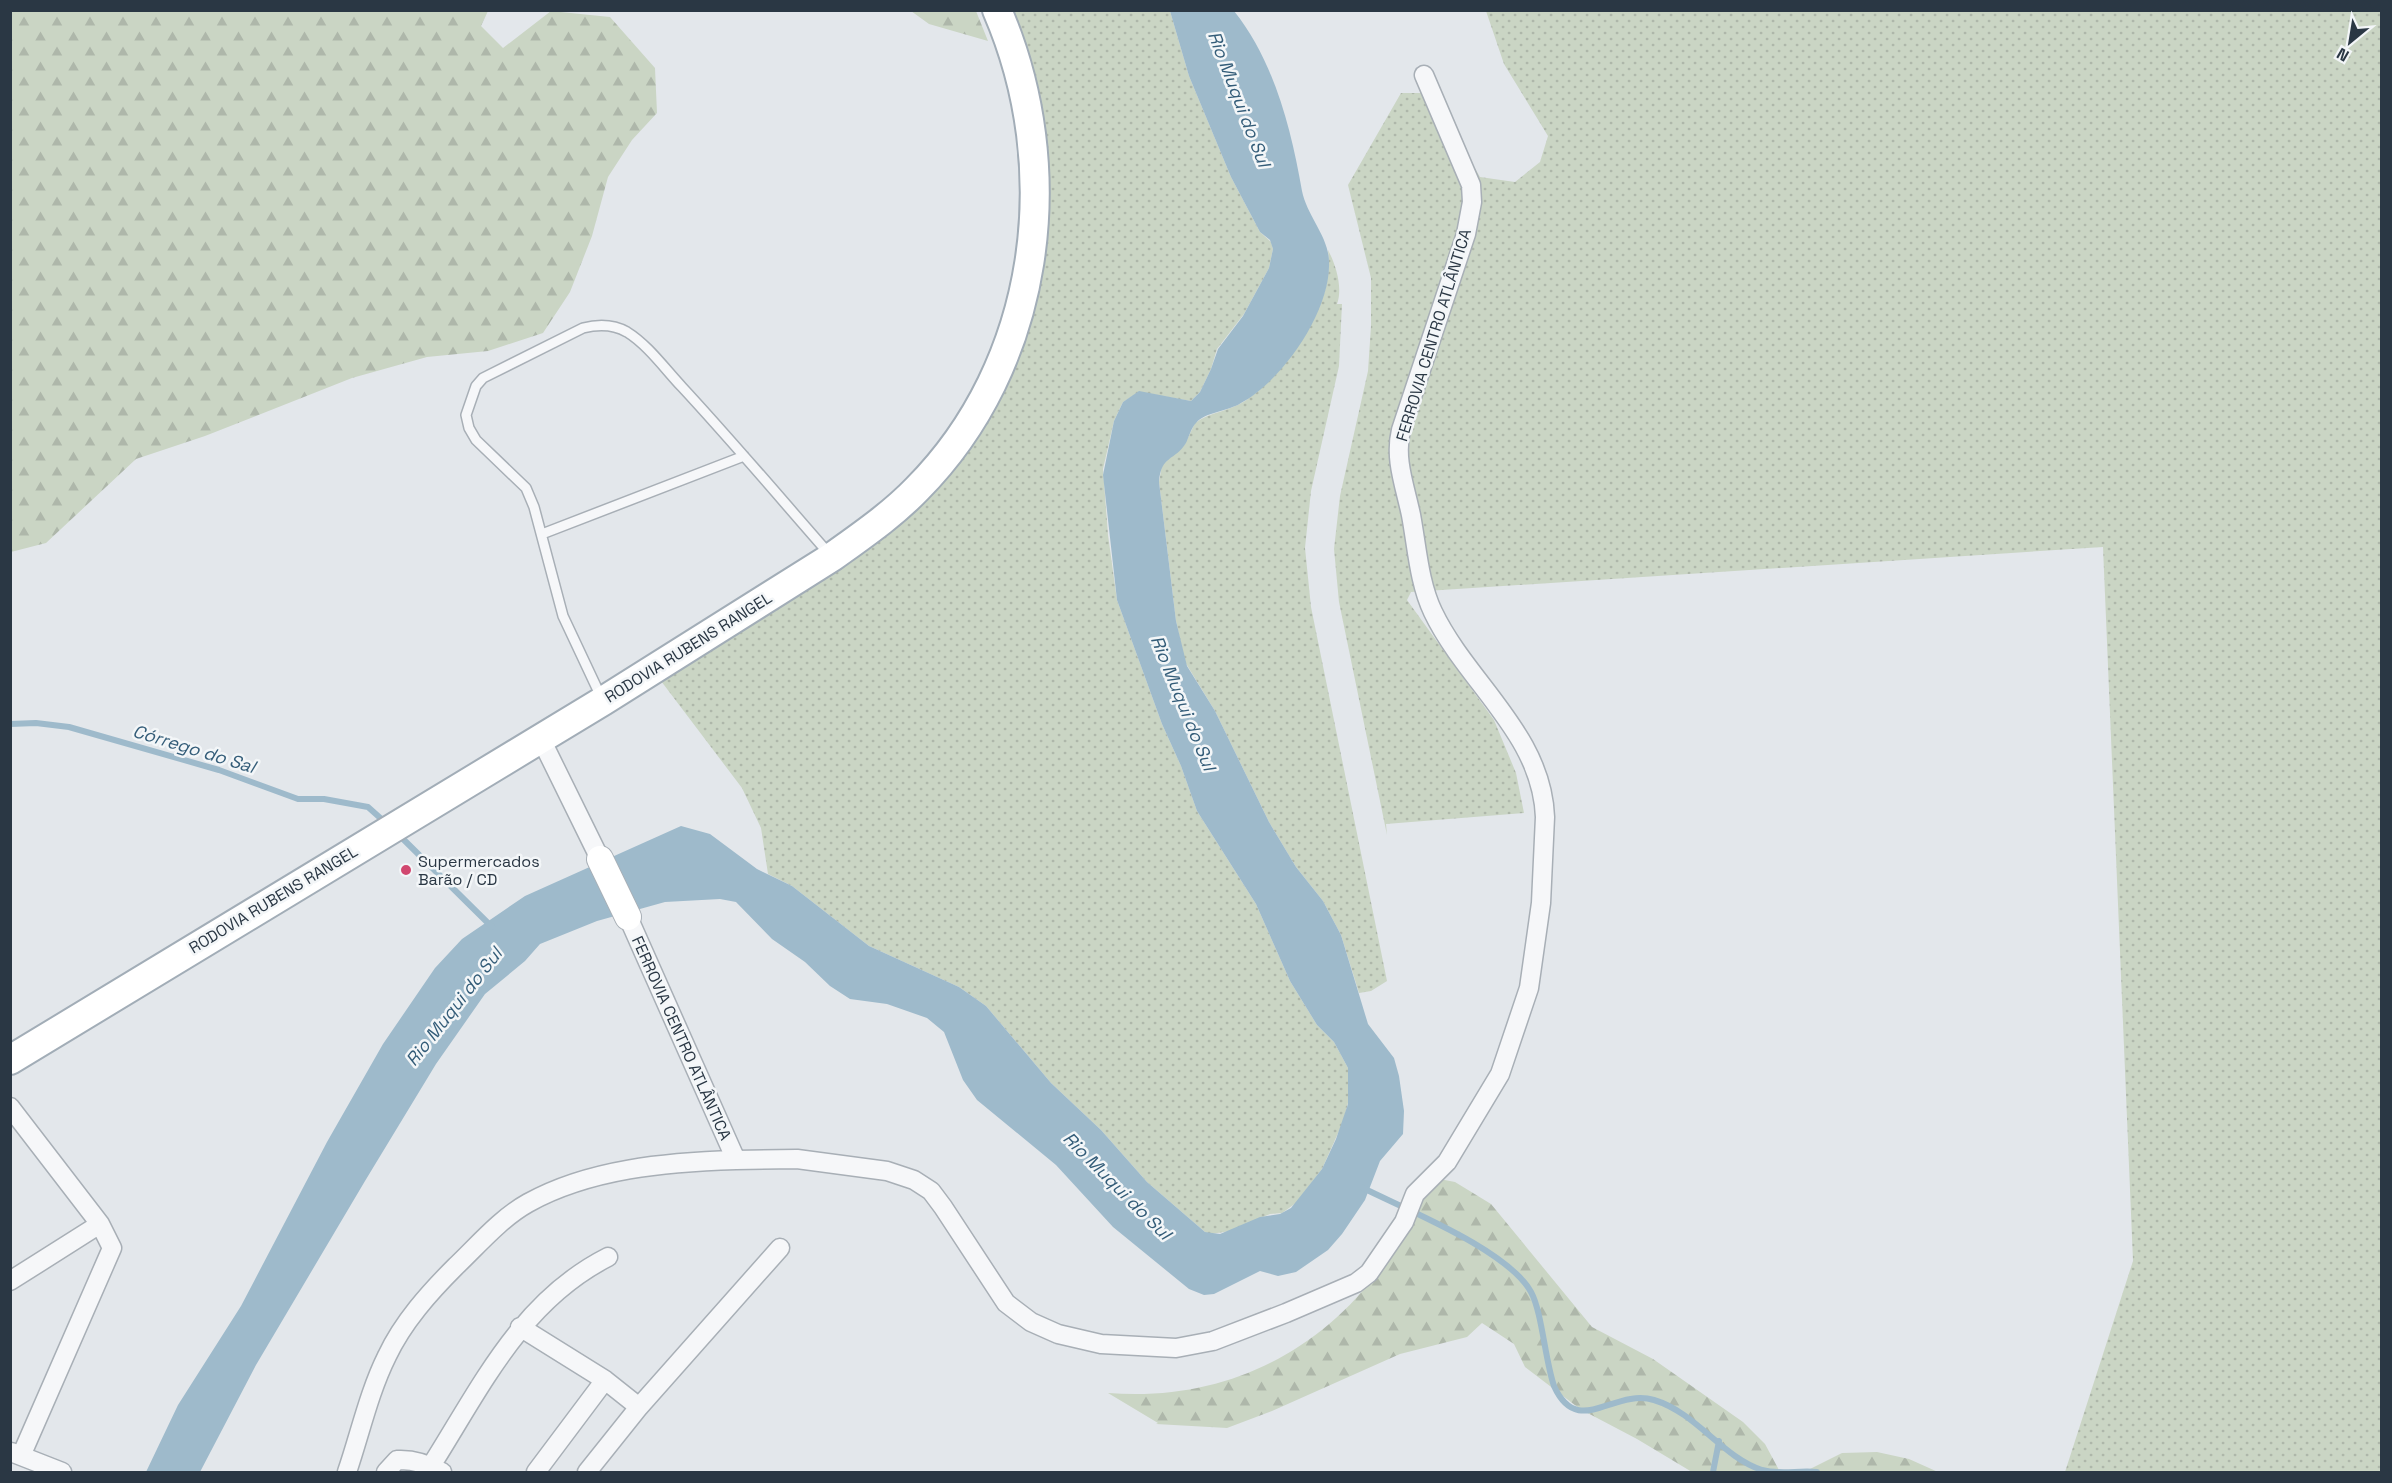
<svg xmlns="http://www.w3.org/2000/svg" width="2392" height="1483" viewBox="0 0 2392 1483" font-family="'Space Grotesk',sans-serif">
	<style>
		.grass { fill: url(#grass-dots) }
		.forest { fill: url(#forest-firs) }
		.water { fill: #9ebacb }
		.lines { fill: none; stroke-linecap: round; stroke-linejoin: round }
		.stream { stroke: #9ebacb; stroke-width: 6 }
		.lane-casing { stroke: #a8afb6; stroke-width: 12 }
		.street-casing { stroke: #a8afb6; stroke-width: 21 }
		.secondary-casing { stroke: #a8afb6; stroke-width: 28 }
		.primary-casing { stroke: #a2adb7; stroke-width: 32 }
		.lane { stroke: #f6f7f9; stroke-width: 9 }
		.street { stroke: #f6f7f9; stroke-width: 18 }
		.secondary { stroke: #fff; stroke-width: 26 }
		.primary { stroke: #fff; stroke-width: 28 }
		.poi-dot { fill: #d1476f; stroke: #f3f6f8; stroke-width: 2 }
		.labels { text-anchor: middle; stroke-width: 5; stroke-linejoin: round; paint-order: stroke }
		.street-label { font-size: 16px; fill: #2a3744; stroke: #f3f6f8 }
		.poi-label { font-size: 16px; fill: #2a3744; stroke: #f3f6f8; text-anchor: start }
		.water-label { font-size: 18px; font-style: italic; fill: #335c78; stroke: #f3f6f8 }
	</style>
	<defs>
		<pattern id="grass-dots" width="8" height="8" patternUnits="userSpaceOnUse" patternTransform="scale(1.5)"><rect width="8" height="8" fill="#cad5c4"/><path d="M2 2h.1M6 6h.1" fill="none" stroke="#aeb7aa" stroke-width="1.8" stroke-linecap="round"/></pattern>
		<pattern id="forest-firs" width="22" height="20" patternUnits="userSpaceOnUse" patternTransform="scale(1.5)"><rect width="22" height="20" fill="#cad5c4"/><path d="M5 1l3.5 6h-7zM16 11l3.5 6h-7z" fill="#aeb7aa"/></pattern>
	</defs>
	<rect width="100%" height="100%" fill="#e3e7eb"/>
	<path class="grass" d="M1007,11H1170L1189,76L1231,177L1260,232L1271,242L1273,249L1269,268L1244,314L1217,349L1211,369L1200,392L1191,401L1139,392L1123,402L1120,408L1114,421L1103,469L1108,535L1117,600L1162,724L1181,766L1197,811L1256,904L1290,981L1317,1025L1334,1042L1348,1068L1349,1099L1343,1122L1322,1169L1296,1203L1282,1213L1270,1214L1230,1231L1211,1234L1205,1232L1147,1182L1101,1130L1051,1083L986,1006L959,987L869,946L792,886L768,874L761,828L742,788L658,677L788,602L873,545L928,494L1014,360L1042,273L1047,221L1046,182Z
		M1486,11H2381V1472H2065L2133,1261L2103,547L1411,592L1407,600L1494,720L1516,773L1524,813L1386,824L1387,835L1339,602L1334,549L1340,496L1368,371L1371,326V278L1348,185L1401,93H1431L1480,177L1515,182L1540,162L1548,136L1504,64Z
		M1328,250C1336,265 1343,288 1337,304H1342L1339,366L1311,491L1305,548L1311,607L1387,981L1371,991L1359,993L1341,935L1323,901L1296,867L1269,822L1215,711L1185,662L1176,621L1159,482L1162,465L1185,444L1195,423C1210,412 1230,411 1245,401C1262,390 1275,374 1286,358C1312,324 1333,294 1328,250Z"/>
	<path class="forest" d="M10,11H488L481,26L503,48L551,11L610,17L655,68L657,113L632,140L608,177L592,236L570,292L543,333L488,351L427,357L352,378L205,436L136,459L46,543L11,552Z
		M911,11H976L988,41L929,24Z
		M1429,1177L1455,1182L1491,1204L1592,1327L1653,1359L1743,1422L1765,1444L1779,1470L1787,1472H1692L1637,1439L1580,1409L1525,1367L1514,1344L1482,1323L1467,1337L1400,1354L1272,1411L1227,1428L1156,1424L1158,1423L1108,1393C1258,1405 1378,1317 1429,1177Z
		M1877,1452L1909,1459L1938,1472H1804L1842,1453Z"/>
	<path class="water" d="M1170,11H1234C1274,61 1291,128 1302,191C1307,216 1329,237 1329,262C1331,311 1283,380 1241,403C1229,411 1205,412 1196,423C1191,428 1189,437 1186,443C1175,461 1161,455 1159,482L1176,621L1187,666L1215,711L1269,822L1296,867L1323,901L1341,935L1368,1024L1394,1058L1399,1076L1404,1111L1403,1134L1380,1161L1365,1200L1342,1234L1328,1250L1296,1272L1278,1276L1260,1271L1214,1294L1204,1295L1189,1289L1113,1227L1056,1165L977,1100L963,1080L944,1032L927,1018L887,1004L850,999L830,986L805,962L772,939L736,902L720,899L665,902L597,921L540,944L525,961L485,994L436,1064L365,1181L256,1365L200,1472H146L178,1405L241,1306L327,1142L383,1044L435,968L462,939L525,896L681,826L710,834L757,869L792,886L869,946L959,987L986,1006L1051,1083L1101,1130L1147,1182L1205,1232L1220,1234L1260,1217L1280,1214L1291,1208L1322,1169L1336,1139L1348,1104V1068L1334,1042L1317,1025L1290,981L1256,904L1197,811L1181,766L1162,724L1117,600L1103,475L1114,421L1123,402L1139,391L1191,401L1200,392L1211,369L1218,349L1243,316L1269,268L1273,249L1270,240L1260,232L1231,177L1189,76Z"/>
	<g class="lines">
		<path class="stream" d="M10,724L36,723L69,727L219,770L298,799H324L368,807L387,824
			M399,835L492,927
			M1363,1188C1407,1210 1508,1250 1531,1292C1542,1312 1545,1360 1554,1386C1578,1439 1613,1388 1654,1400C1697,1413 1722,1457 1762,1470C1780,1475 1799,1470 1817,1472
			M1713,1472L1719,1441"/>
		<defs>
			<path id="lane" d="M542,534L744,456
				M602,699L563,616L534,507L526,488L476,440L469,428L466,415L476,386L483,378L583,328C599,324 613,324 627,332C648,345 665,369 682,387C733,442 781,499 831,556"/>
			<path id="street" d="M540,737L600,859
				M10,1107L100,1224L112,1248L21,1456
				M736,1160L797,1159L887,1171L914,1180L931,1191L943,1207L1006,1303L1031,1322L1058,1334L1101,1344L1176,1348L1213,1341L1286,1313L1356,1283L1369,1273L1404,1222L1415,1194L1447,1162L1500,1074L1529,988L1541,903L1545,817C1542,734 1467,683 1433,612C1419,583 1417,547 1411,515C1405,486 1394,459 1401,430L1466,234L1472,202L1471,185L1424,75
				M10,1281L100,1224
				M520,1327L605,1380L639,1407L587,1472
				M639,1407L780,1248
				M11,1452L62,1472
				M431,1466C481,1387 521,1301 608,1257
				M347,1472C360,1434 369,1392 387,1356C403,1322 429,1293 456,1266C478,1245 501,1218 528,1203C589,1169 667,1162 736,1160L628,917
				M386,1472L397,1460C414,1459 428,1464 442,1472
				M536,1472L605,1380"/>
			<path id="secondary" d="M600,859L628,917"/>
			<path id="primary" d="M10,1060L603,701L832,557C861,536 892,515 917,489C1041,364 1066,169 997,10"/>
		</defs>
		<use href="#lane" class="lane-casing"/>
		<use href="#street" class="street-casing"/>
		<use href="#secondary" class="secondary-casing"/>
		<use href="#primary" class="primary-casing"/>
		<use href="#lane" class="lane"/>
		<use href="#street" class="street"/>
		<use href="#secondary" class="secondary"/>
		<use href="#primary" class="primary"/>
	</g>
	<circle class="poi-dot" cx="406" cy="870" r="6"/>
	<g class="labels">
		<g class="street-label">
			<text transform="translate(1433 335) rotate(-73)" y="6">FERROVIA CENTRO ATLÂNTICA</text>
			<text transform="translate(688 647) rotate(-32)" y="6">RODOVIA RUBENS RANGEL</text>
			<text transform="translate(273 899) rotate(-31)" y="6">RODOVIA RUBENS RANGEL</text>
			<text transform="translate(682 1038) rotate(66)" y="6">FERROVIA CENTRO ATLÂNTICA</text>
		</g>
		<g class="poi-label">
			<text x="418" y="867">Supermercados<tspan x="418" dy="18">Barão / CD</tspan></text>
		</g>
		<g class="water-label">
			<text transform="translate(1239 99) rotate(69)" y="6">Rio Muqui do Sul</text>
			<text transform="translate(1183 703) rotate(68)" y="6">Rio Muqui do Sul</text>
			<text transform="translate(194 749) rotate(17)" y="6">Córrego do Sal</text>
			<text transform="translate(454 1007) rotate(-52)" y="6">Rio Muqui do Sul</text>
			<text transform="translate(1117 1186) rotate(45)" y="6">Rio Muqui do Sul</text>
		</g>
	</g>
	<rect width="2392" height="1483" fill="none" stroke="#2a3744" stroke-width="24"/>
	<g transform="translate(2350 42) rotate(210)" stroke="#f3f6f8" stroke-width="4.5" paint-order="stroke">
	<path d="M0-4.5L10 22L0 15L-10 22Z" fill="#2a3744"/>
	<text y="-9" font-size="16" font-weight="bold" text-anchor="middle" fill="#2a3744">N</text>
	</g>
</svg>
